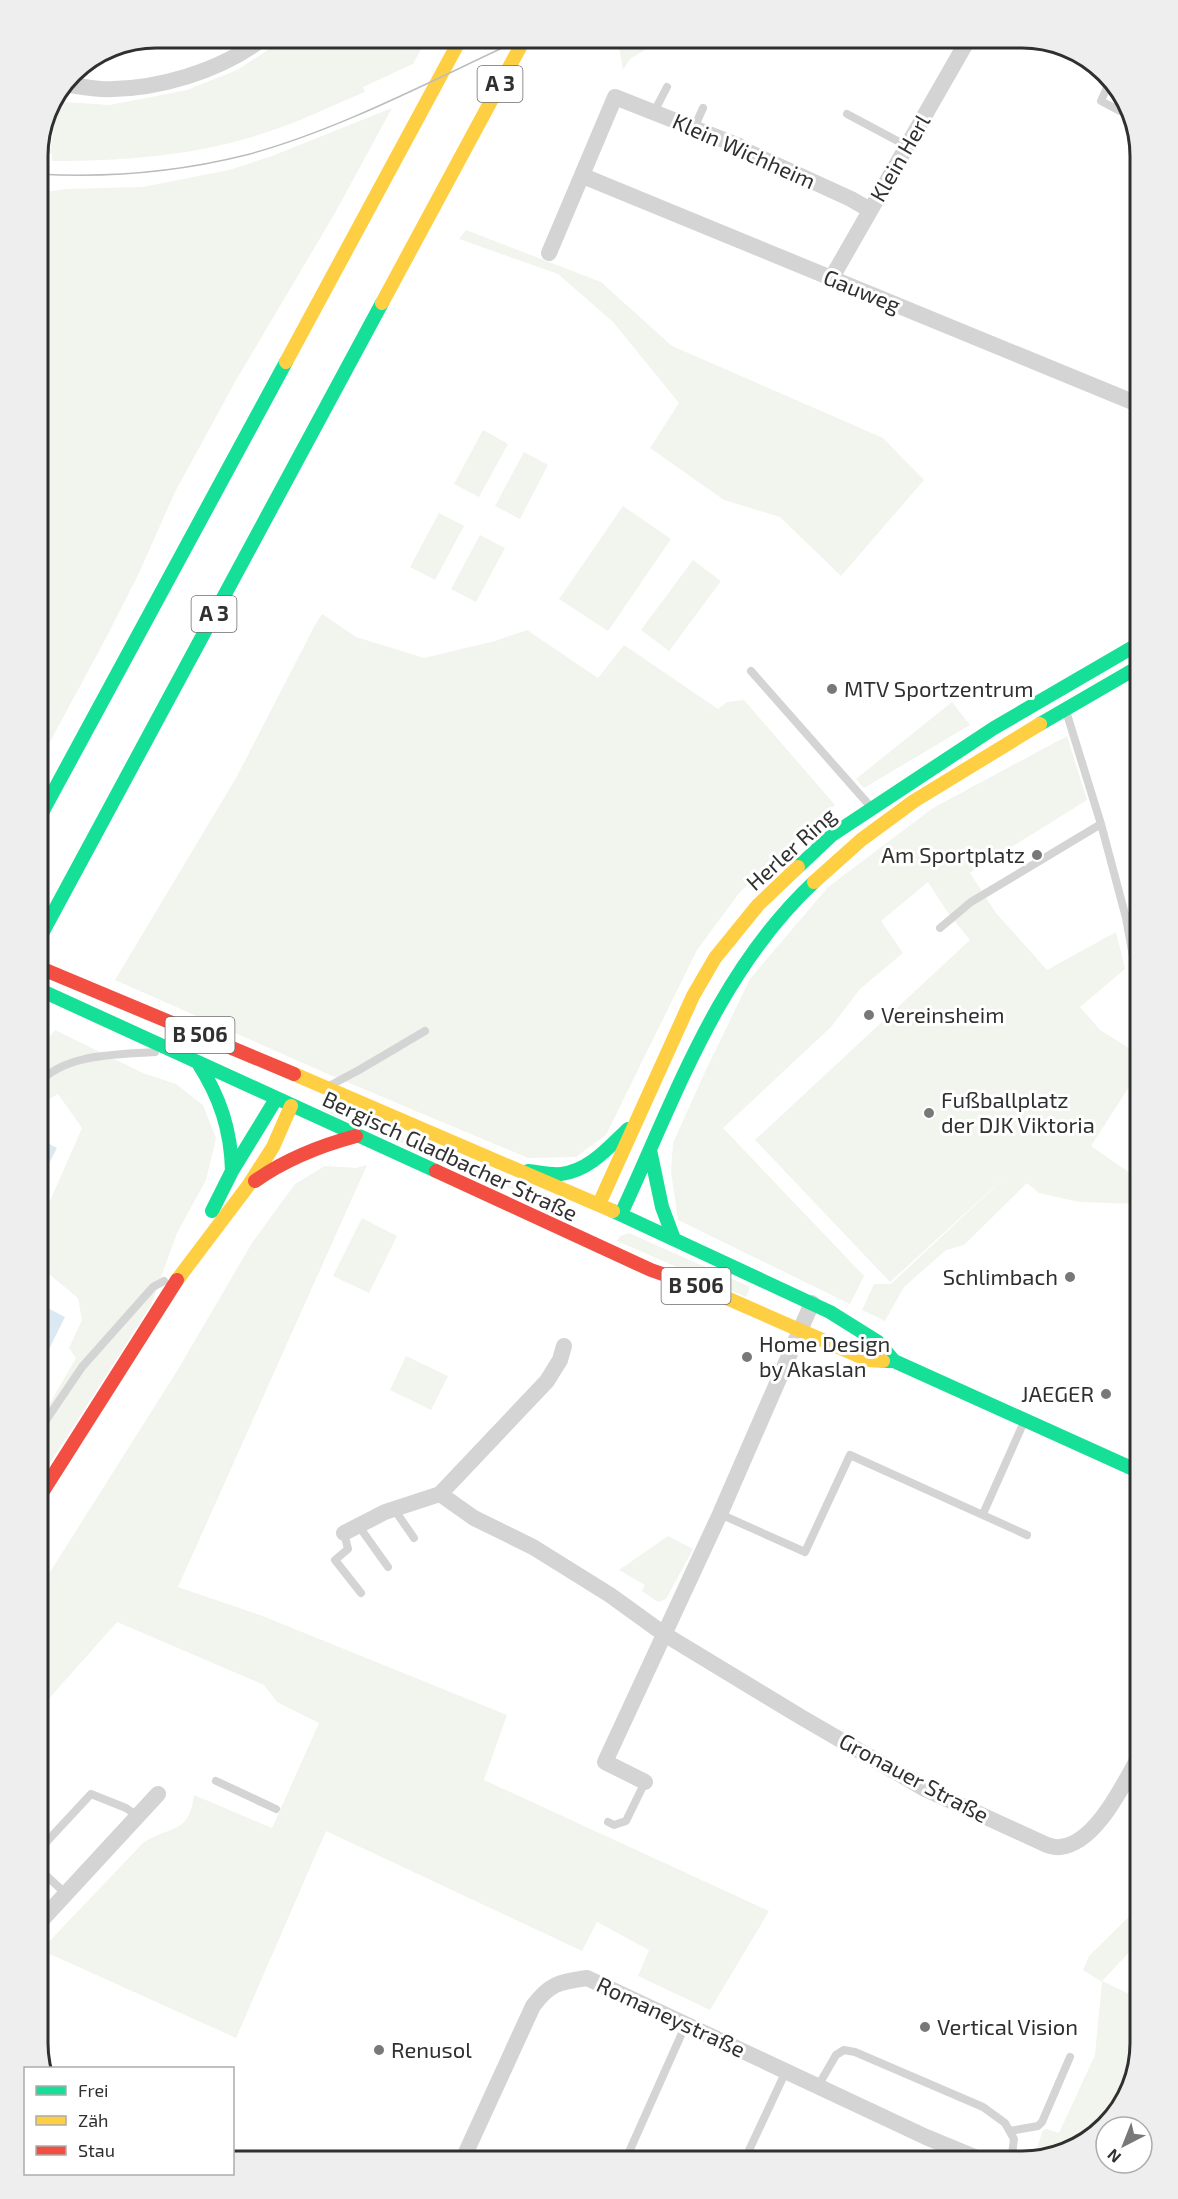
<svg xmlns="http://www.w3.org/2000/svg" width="1178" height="2199" viewBox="0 0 1178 2199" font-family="'Exo 2',sans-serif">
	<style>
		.green { fill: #f1f5ed }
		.water { fill: #dbe9f2 }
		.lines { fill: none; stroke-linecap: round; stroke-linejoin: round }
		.lane { stroke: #d4d4d4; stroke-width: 8 }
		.street { stroke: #d4d4d4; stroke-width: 16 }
		.fast { stroke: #16e098; stroke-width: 14 }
		.slow { stroke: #ffcf43; stroke-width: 14 }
		.jam { stroke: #f24e42; stroke-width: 14 }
		.tram { stroke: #bcbcbc; stroke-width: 1.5 }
		.poi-dot { fill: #787878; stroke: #fff; stroke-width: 2 }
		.labels { text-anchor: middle; stroke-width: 6; stroke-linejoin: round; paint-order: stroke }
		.shield { fill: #fff; stroke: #6e6e6e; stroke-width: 1.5 }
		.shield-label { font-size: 21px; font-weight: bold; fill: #303030 }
		.street-label { font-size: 22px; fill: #303030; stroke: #fff }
		.poi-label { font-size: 22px; fill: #303030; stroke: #fff; text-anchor: start }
		.rim { fill: none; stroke: #303030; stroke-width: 3 }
	</style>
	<rect width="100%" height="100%" fill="#fff"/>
	<path class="green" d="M283,38H421L426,40L413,64L363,87L365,92C335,104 306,119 276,129C204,155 128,161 52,161V153H50L56,112L65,102L110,105L187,90L237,70L265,52Z
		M614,38H664L630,59L623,70L619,47Z
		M392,108L335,213L235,382L175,492L139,573L106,638L38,764V207L40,197L45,192L66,189L143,187L229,170L272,156Z
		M466,230L601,282L672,346L883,438L924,480L841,576L780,517L724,500L650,448L679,403L613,322L558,274L459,239Z
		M483,430L508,444L479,497L454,484Z
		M524,452L548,465L520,519L495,506Z
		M623,506L671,539L608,631L559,599Z
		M439,513L464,526L435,580L410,567Z
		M480,535L505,548L476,602L451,589Z
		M693,560L721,581L669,651L641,630Z
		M322,614L356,637L424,658L495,641L527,630L598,678L624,645L718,709L727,702L744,700L835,805L740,892L697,950L606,1135L576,1157L528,1158L330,1075L115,980L236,778L315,625Z
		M952,702L970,725L864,788L856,779Z
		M1067,736L1087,800L970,873L996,913L1047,970L1116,932L1125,969L1080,1007L1100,1030L1140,1055V1070L1091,1146L1140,1180V1204L1079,1202L1039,1193L1027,1183L964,1245L946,1250L904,1287L885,1321L862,1310L874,1284H891L1018,1165L890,1282L755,1140L970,940L948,913L928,882L881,921L903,953L860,989L831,1027L723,1128L864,1276L850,1304L678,1220L671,1172L673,1143L705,1072L750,979L828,887L933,808Z
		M55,1030L143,1073L176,1084L203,1105L216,1138L206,1180L177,1233L151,1305L38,1482V1424L76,1358L69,1348L82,1320L78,1298L38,1265V1228L82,1128L58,1094L38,1106V1053Z
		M325,1103L475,1168L567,1204L563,1212C484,1176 402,1144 322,1110Z
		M367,1165L178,1587L260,1615L507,1715L484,1780L769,1911L710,2010L638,1976L649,1950L597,1922L582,1951L326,1831L236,2038L41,1950L143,1843C170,1825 189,1835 194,1795L272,1828L319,1723L277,1702L264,1685L117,1622L38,1711V1591L177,1371L252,1243L295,1184L325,1166L356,1168Z
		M362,1218L397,1236L369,1293L333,1276Z
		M629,1233L750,1287L746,1297L617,1241L620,1236Z
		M406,1356L448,1376L431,1410L390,1390Z
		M668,1536L693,1549L666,1599L658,1602L642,1591L645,1585L619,1570Z
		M1140,1906V1941L1102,1981L1140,1999V2043L1120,2109L1068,2152L1056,2155L1037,2148L1043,2130L1047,2129L1059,2133L1095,2055L1102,1982L1083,1970L1089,1956Z"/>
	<path class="water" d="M38,1138L57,1148L38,1184Z
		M38,1303L65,1317L38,1371Z"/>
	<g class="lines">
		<path class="lane" d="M951,38L964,45
			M1109,83L1101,101L1120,111
			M654,112L667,87
			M847,114L907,146
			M694,128L703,108
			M1133,240L1140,225
			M751,671L870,806
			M1066,711L1101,824L1126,918L1140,995
			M940,928L971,902L1101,824
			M38,1084C65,1053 117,1055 155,1052
			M331,1085L359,1070L425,1031
			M38,1432L82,1367L153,1287L164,1281
			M394,1509L414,1538
			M720,1514L805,1552L850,1455L1027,1535
			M983,1514L1023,1424
			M358,1525L388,1567
			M344,1533L348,1549L335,1560L361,1593
			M216,1781L276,1809
			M608,1822L614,1825L626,1821L645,1782
			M38,1851L91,1794L126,1808L136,1815
			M38,1868L65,1893
			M818,2086L836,2055L844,2050L855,2052L983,2107L1005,2123L1014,2139L1011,2161
			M1010,2131L1038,2126L1042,2122L1070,2057
			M625,2161L686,2024
			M744,2161L786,2071"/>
		<path class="street" d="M64,84C76,86 89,88 101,89C154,91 222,71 263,38
			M583,176L1140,405
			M549,253L615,97L739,146L744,150L851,199L870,210
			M831,279L969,38
			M440,1494L474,1518L533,1547L610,1595L664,1634L801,1717L925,1789L1047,1845C1051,1846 1056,1848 1060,1847C1096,1844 1124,1783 1140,1755
			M344,1533L385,1512L440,1494L547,1381L560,1360L564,1346
			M645,1782L605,1762L720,1514L812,1303
			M38,1924L158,1794
			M462,2161L533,2006C550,1983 560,1982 587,1978L926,2137L984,2161"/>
		<path class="fast" d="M1040,724L1140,666
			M38,820L286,362
			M798,867L832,835L994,728L1140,643
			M38,941L382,303
			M38,989L436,1171
			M198,1063C220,1097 231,1130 232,1171
			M650,1150L662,1207L674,1239
			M528,1171C539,1172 550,1175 561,1174C589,1171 609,1147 628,1129
			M212,1211L232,1171L276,1099
			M613,1211L830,1312L878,1342L894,1361
			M621,1214C676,1096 717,973 814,882
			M883,1361H894L1140,1472"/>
		<path class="slow" d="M382,303L525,38
			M286,362L461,38
			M814,882L861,840L914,801L1040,724
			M294,1074L613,1211
			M599,1204L693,996L715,958L758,905L798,867
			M671,1277L706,1289L868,1360L883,1361
			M177,1280L248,1186L273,1147L291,1106"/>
		<path class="jam" d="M38,967L294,1074
			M436,1171L651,1270L671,1277
			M255,1181C286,1159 319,1146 356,1136
			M38,1499L177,1280"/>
		<path class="tram" d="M38,174C108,178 178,172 246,155C340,130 436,78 524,38"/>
	</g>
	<g class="poi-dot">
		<circle cx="832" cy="689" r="6"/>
		<circle cx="1037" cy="855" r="6"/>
		<circle cx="869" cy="1015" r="6"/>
		<circle cx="929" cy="1113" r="6"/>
		<circle cx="1070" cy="1277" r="6"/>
		<circle cx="747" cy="1357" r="6"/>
		<circle cx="1106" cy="1394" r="6"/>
		<circle cx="925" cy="2027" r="6"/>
		<circle cx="379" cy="2050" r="6"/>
	</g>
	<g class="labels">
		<g class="shield">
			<rect x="477.5" y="66" width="45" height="36" rx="4.5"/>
			<rect x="191.5" y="596" width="45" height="36" rx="4.5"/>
			<rect x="165.5" y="1017" width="69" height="36" rx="4.5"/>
			<rect x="661.5" y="1268" width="69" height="36" rx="4.5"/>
		</g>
		<g class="shield-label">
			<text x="500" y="91">A 3</text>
			<text x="214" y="621">A 3</text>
			<text x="200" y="1042">B 506</text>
			<text x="696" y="1293">B 506</text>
		</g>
		<g class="street-label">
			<text transform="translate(744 151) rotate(24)" y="8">Klein Wichheim</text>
			<text transform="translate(900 158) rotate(-60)" y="8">Klein Herl</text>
			<text transform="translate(862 291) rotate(22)" y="8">Gauweg</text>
			<text transform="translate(791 849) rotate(-42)" y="8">Herler Ring</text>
			<text transform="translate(450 1156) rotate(25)" y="8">Bergisch Gladbacher Straße</text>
			<text transform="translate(914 1778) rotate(28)" y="8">Gronauer Straße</text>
			<text transform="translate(671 2017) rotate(25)" y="8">Romaneystraße</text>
		</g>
		<g class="poi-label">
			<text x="844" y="697">MTV Sportzentrum</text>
			<text x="1025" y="863" text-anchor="end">Am Sportplatz</text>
			<text x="881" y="1023">Vereinsheim</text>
			<text x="941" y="1108">Fußballplatz<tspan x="941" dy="25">der DJK Viktoria</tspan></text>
			<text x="1058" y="1285" text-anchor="end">Schlimbach</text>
			<text x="759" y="1352">Home Design<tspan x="759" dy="25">by Akaslan</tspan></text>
			<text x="1094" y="1402" text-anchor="end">JAEGER</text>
			<text x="937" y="2035">Vertical Vision</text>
			<text x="391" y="2058">Renusol</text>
		</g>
	</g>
	<path d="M0 0H1178V2199H0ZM156 48H1022A108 108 0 0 1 1130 156V2043A108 108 0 0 1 1022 2151H156A108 108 0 0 1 48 2043V156A108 108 0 0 1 156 48Z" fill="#eee" fill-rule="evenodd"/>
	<path class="rim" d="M156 48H1022A108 108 0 0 1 1130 156V2043A108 108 0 0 1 1022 2151H156A108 108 0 0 1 48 2043V156A108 108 0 0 1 156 48Z"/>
	<rect x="24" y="2067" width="210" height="108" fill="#ffffff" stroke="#acacac" stroke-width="1.5"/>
	<rect x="36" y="2086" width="30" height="9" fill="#16e098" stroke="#acacac" stroke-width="1.5"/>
	<text x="78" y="2097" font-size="18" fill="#303030">Frei</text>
	<rect x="36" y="2116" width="30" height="9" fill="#ffcf43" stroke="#acacac" stroke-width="1.5"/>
	<text x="78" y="2127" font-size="18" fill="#303030">Zäh</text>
	<rect x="36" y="2146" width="30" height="9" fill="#f24e42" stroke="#acacac" stroke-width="1.5"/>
	<text x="78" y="2157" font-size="18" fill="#303030">Stau</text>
	<g transform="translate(1124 2145) rotate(222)"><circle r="28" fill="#ffffff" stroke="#acacac" stroke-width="1.5"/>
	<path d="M0-4.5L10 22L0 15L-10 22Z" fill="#787878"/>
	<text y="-9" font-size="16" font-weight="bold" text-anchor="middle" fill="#303030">N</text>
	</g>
</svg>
